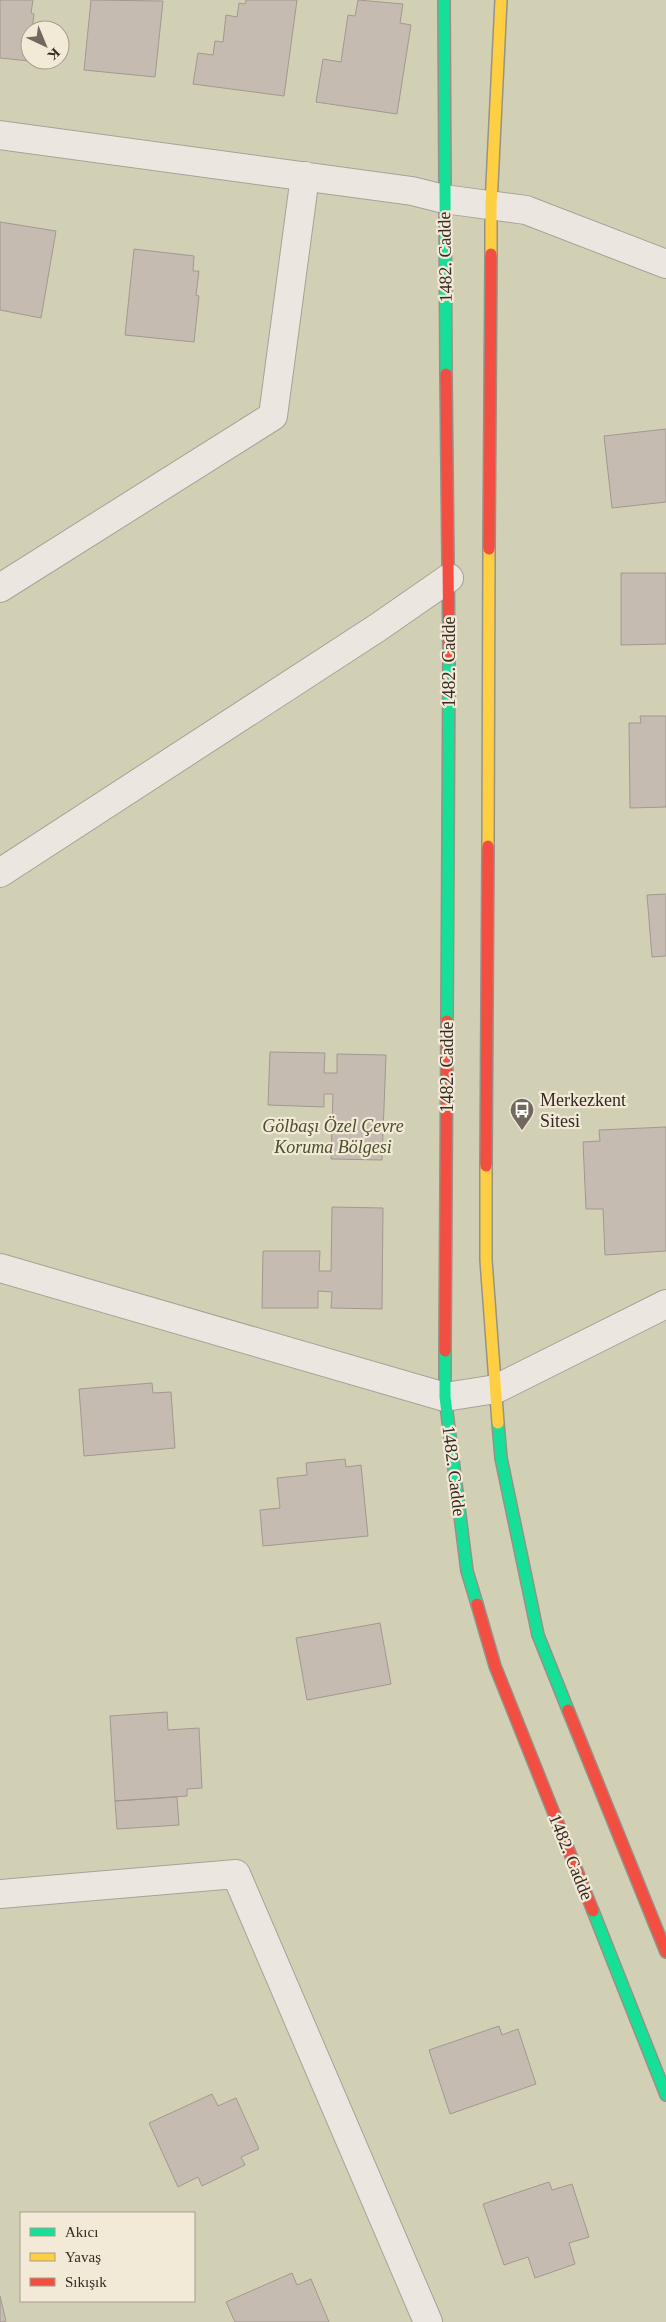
<svg xmlns="http://www.w3.org/2000/svg" width="666" height="2322" viewBox="0 0 666 2322" font-family="Georgia,serif">
	<style>
		.green { fill: #d2d0b4; fill-rule: evenodd }
		.building { fill: #c6bbb1; stroke: #a2988f }
		.lines { fill: none; stroke-linecap: round; stroke-linejoin: round }
		.street-casing { stroke: #a8a198; stroke-width: 30 }
		.fast-casing { stroke: #979188; stroke-width: 14 }
		.slow-casing { stroke: #979188; stroke-width: 14 }
		.jam-casing { stroke: #979188; stroke-width: 14 }
		.street { stroke: #ebe7e0; stroke-width: 28 }
		.fast { stroke: #16e098; stroke-width: 11 }
		.slow { stroke: #ffcf43; stroke-width: 11 }
		.jam { stroke: #f24e42; stroke-width: 11 }
		.labels { text-anchor: middle; stroke-width: 4.5; stroke-linejoin: round; paint-order: stroke }
		.street-label { font-size: 18px; fill: #362a21; stroke: #f2e9d7 }
		.poi-label { font-size: 18px; fill: #362a21; stroke: #f2e9d7; text-anchor: start }
		.park-label { font-size: 18px; font-style: italic; fill: #49502a; stroke: #f2e9d7 }
	</style>
	<rect width="100%" height="100%" fill="#e2dcd0"/>
	<path class="green" d="M0,0H666V2322H0ZM30,30H60V60H30ZM21,2213H194V2301H21Z"/>
	<path class="building" d="M0,0H33L31,13L34,14L32,30H30L29,61L0,58Z
		M91,0L163,1L155,77L84,70Z
		M246,0H297L284,96L193,84L198,53L213,55L215,41L223,42L226,15L237,17L239,3L245,4Z
		M358,0L403,4L400,23L411,25L397,114L316,102L323,59L341,62L348,15L355,16Z
		M0,222L56,231L41,318L0,310Z
		M134,249L194,256L193,271H199L196,295L199,296L194,342L125,335Z
		M666,429V502L612,508L604,436Z
		M621,573H666V644L621,645Z
		M640,716H666V807L630,808L629,723H641Z
		M666,894V956L652,957L647,895Z
		M270,1052L325,1053L324,1073H337V1054L386,1055L382,1160L331,1159L333,1094H324V1107L268,1105Z
		M666,1127V1251L605,1255L603,1209H586L583,1142L600,1141L599,1130Z
		M332,1207L383,1208L382,1309L331,1308L332,1292L318,1291V1308H262L263,1251H320L319,1271H331Z
		M152,1383L153,1393L171,1392L175,1448L84,1456L79,1389Z
		M345,1459L346,1467L361,1465L368,1536L263,1546L260,1510L280,1508L277,1478L307,1475L306,1463Z
		M380,1623L391,1684L307,1700L296,1638Z
		M167,1712L168,1730L199,1728L202,1788L187,1789V1796L115,1801L110,1716Z
		M177,1797L179,1825L117,1829L115,1801Z
		M499,2026L502,2035L518,2029L536,2084L450,2114L429,2050Z
		M212,2094L218,2106L236,2098L259,2149L241,2157L245,2165L202,2186L198,2177L178,2187L149,2123Z
		M549,2182L552,2190L572,2184L589,2237L569,2243L575,2264L535,2278L528,2257L504,2265L483,2204Z
		M292,2273L297,2285L311,2279L329,2322H235L226,2302Z
		M0,2296L6,2321L2,2322H0Z"/>
	<g class="lines">
		<defs>
			<path id="street" d="M0,135L412,191L444,199L526,210L666,264
				M0,588L273,416L305,176
				M0,873L377,628L449,578
				M0,1268L445,1397L496,1389L666,1304
				M0,1894L236,1874L428,2322"/>
			<path id="fast" d="M444,0L446,374
				M447,1021L449,659
				M445,1351V1397L467,1571L477,1604
				M498,1423L501,1458L538,1635L568,1710
				M593,1911L666,2095"/>
			<path id="slow" d="M491,254V205L501,0
				M488,846L489,549
				M486,1166V1260L498,1423"/>
			<path id="jam" d="M446,374L449,659
				M489,549L491,254
				M486,1166L488,846
				M445,1351L447,1021
				M477,1604L495,1666L593,1911
				M568,1710L666,1952"/>
		</defs>
		<use href="#street" class="street-casing"/>
		<use href="#fast" class="fast-casing"/>
		<use href="#slow" class="slow-casing"/>
		<use href="#jam" class="jam-casing"/>
		<use href="#street" class="street"/>
		<use href="#fast" class="fast"/>
		<use href="#slow" class="slow"/>
		<use href="#jam" class="jam"/>
	</g>
	<defs>
		<symbol id="bus-pin" viewBox="-11 -11 22 30"><path d="M0 17L-7.5 6A9.5 9.5 0 1 1 7.5 6Z" fill="#72685e" stroke="#f2e9d7"/><path d="M-5-6H5V4H4V6H2V4H-2V6H-4V4H-5ZM-3.5-4V0h7V-4ZM-3.5 1.2v1.5H-2V1.2ZM2 1.2v1.5H3.5V1.2Z" fill="#fff"/></symbol>
	</defs>
	<g fill-rule="evenodd">
		<use href="#bus-pin" x="508" y="1096" width="28" height="38"/>
	</g>
	<g class="labels">
		<g class="street-label">
			<text transform="translate(445 257) rotate(-91)" y="6">1482. Cadde</text>
			<text transform="translate(449 662) rotate(-90)" y="6">1482. Cadde</text>
			<text transform="translate(447 1067) rotate(-90)" y="6">1482. Cadde</text>
			<text transform="translate(454 1471) rotate(83)" y="6">1482. Cadde</text>
			<text transform="translate(571 1857) rotate(68)" y="6">1482. Cadde</text>
		</g>
		<g class="poi-label">
			<text x="540" y="1106">Merkezkent<tspan x="540" dy="21">Sitesi</tspan></text>
		</g>
		<g class="park-label">
			<text x="333" y="1132">Gölbaşı Özel Çevre<tspan x="333" dy="21">Koruma Bölgesi</tspan></text>
		</g>
	</g>
	<rect x="20" y="2212" width="175" height="90" fill="#f2e9d7" stroke="#a79d8e"/>
	<rect x="30" y="2228" width="25" height="8" fill="#16e098" stroke="#a79d8e"/>
	<text x="65" y="2237" font-size="15" fill="#362a21">Akıcı</text>
	<rect x="30" y="2253" width="25" height="8" fill="#ffcf43" stroke="#a79d8e"/>
	<text x="65" y="2262" font-size="15" fill="#362a21">Yavaş</text>
	<rect x="30" y="2278" width="25" height="8" fill="#f24e42" stroke="#a79d8e"/>
	<text x="65" y="2287" font-size="15" fill="#362a21">Sıkışık</text>
	<g transform="translate(45 45) rotate(136)"><circle r="24" fill="#f2e9d7" stroke="#a79d8e"/>
	<path d="M0-4L9 19L0 12L-9 19Z" fill="#72685e"/>
	<text y="-8" font-size="14" font-weight="bold" text-anchor="middle" fill="#362a21">K</text>
	</g>
</svg>
